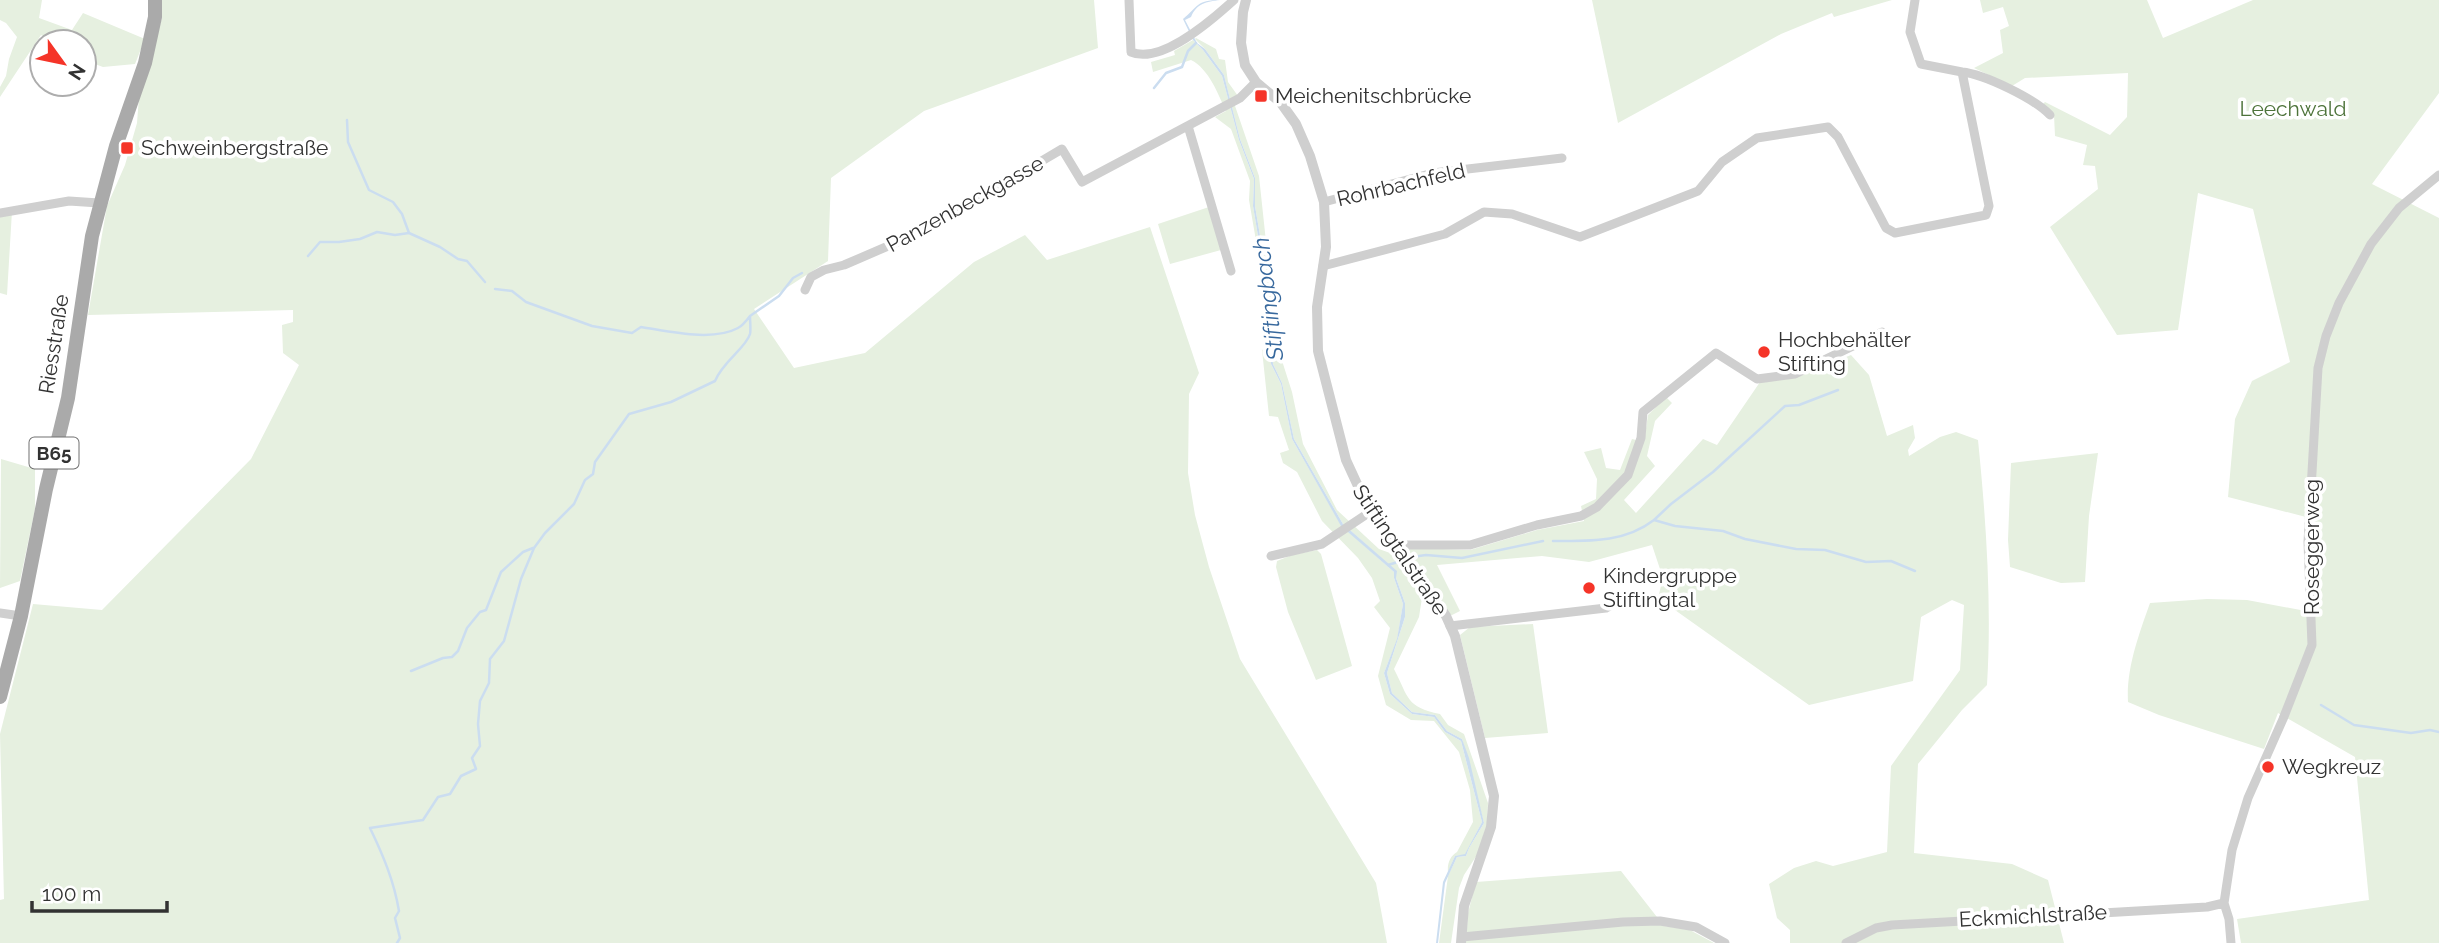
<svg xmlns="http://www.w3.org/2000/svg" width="2439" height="943" viewBox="0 0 2439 943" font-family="Raleway,sans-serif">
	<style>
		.green { fill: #e6f0e0 }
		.water { fill: #cbddf0 }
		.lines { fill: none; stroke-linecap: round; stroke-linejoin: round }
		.stream { stroke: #cbddf0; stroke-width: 2.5 }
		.minor { stroke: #cfcfcf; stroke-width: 9 }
		.tertiary { stroke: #cfcfcf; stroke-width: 10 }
		.primary { stroke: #aaa; stroke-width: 14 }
		.poi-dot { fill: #f53428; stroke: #fff; stroke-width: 2.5 }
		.labels { text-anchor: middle; stroke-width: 7; stroke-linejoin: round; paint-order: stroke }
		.shield { fill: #fff; stroke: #707070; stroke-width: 2 }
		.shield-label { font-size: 19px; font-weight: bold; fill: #323232 }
		.poi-label { font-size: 21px; fill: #323232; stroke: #fff; text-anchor: start }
		.park-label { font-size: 21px; fill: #4d733a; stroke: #fff }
		.street-label { font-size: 21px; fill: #323232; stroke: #fff }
		.water-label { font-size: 23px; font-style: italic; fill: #37689d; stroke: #fff }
	</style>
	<rect width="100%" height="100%" fill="#fff"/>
	<path class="green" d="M0,0H42L39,18L72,30L83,13L145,39L135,64L103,67L84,60V42H53L41,35L0,97V87L6,76L9,59L17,37L6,23L0,20Z
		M161,0H1094L1098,48L924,111L831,178L828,261L754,309L794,368L865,353L974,262L1025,235L1047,260L1150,227L1199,373L1189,394L1188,473L1195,515L1209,567L1240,659L1376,883L1387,943H0V900L4,899L0,734L33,604L102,610L251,459L299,365L283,353L282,325L293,322V310L88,315L107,206L125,165L137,123L139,97L162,18Z
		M1592,0H1892L1834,17L1832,13L1781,34L1618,123Z
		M1980,0H2147L2163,38L2253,0H2439V93L2372,184L2439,218V943H2241L2237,919L2369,900L2355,757L2278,713L2264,749L2159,715L2128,702C2126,669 2139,634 2150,603L2207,599L2247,600L2306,611V517L2228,497L2235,419L2252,381L2290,362L2253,209L2198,193L2178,330L2117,335L2050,227L2098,189L2095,166L2083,165L2087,145L2055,136L2054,115L2041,106L2045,102L2110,135L2127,117L2128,73L2025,78L2012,86L1974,68L2003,53L2000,30L2009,26L2003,7L1983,13Z
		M1196,38L1216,49L1219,59L1225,60L1228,82L1238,96L1233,100L1259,176L1277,345L1292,392L1303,444L1337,510L1379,549L1390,553L1413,548L1470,550L1537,530L1584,521L1581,506L1596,499L1597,479L1584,452L1601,448L1606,468L1620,470L1632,439L1644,442L1648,415L1666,397L1672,403L1655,421L1647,456L1655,466L1624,500L1636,513L1703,439L1717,445L1760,382L1795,378L1851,355L1869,375L1887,436L1913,425L1915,438L1908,450L1909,456L1940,437L1956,432L1978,440C1986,519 1992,605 1987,685L1962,710L1918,764L1914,853L2012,864L2048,880L2064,943H1790V930L1777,918L1769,884L1794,868L1816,861L1833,866L1887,852L1891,766L1960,670L1964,605L1952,600L1921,617L1913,681L1809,705L1658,598L1663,578L1652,545L1589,562L1542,556L1437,565L1460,611L1450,616L1421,570L1410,577L1422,598L1419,617L1394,669C1409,698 1406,707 1440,714L1448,725L1464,734L1488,803L1487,824L1477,855L1464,875L1459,888L1451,943H1439L1448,876L1457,857L1466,856L1469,848L1484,823L1462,739L1447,731L1435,715L1412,712L1392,693L1387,673L1405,617V603L1396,578V571L1343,524L1294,439L1282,383L1273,364L1265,265L1255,206V178L1240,139L1224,75L1205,49L1195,39Z
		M1193,40L1203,50L1222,76L1239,140L1254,179L1253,206L1263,266L1271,364L1281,384L1292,439L1341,525L1394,572V578L1403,604L1397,640L1384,673L1390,694L1412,714L1434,717L1445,732L1461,741L1482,822L1465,855L1455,856L1448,872C1447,864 1450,856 1457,852L1473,822L1470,790L1459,752L1434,721L1411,720L1386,705L1378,676L1390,628L1374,607L1380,601L1372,578L1358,558L1322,521L1297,472L1283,463L1280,453L1289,450L1278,417L1269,416L1262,350L1267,348L1260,264L1249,200L1250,181L1231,129L1215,117L1226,111C1218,94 1209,69 1191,60L1153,72L1151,62L1175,55L1174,51Z
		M1209,207L1221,250L1170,264L1158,224Z
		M12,211L7,295L0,293V213Z
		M2098,453L2089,516L2085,582L2061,583L2010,567L2008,540L2011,463Z
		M1,459L35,469V509L20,581L0,588Z
		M1317,550L1321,554L1352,666L1316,680L1288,612L1276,567L1277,561L1292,555Z
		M1533,624L1548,733L1485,738L1460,635L1470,627Z
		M1621,871L1664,926L1688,929L1714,943H1466L1468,913L1476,882Z"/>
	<path class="water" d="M1220,0C1206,2 1197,3 1191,17L1185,20L1197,43L1205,49L1224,75L1240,139L1255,178V206L1265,265L1273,364L1282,383L1294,439L1343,524L1397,571L1396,578L1405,603V617L1387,673L1392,693L1412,712L1435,715L1447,731L1462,739L1469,758L1484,823L1469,848L1466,856L1457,857L1445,883L1438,943H1436L1443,882L1455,856L1465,854L1482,822L1461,741L1445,732L1434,717L1412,714L1390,694L1384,673L1397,639L1403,604L1394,578V572L1341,526L1292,439L1281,384L1271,364L1263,266L1253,206L1254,179L1239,140L1222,76L1203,50L1193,40L1183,19C1198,7 1196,0 1220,0Z"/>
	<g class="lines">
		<path class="stream" d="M1154,88L1166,73L1182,67L1188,51L1196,43
			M347,120L348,142L369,190L393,202L402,214L409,233
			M308,256L320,242H339L360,239L377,232L395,235L409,233L440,247L458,259L467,261L485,282
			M495,289L512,291L526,302L592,326L632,333L641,327C668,331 712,342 738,328C742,326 747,320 750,316
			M1654,520L1671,504L1713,472L1785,406L1799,405L1838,390
			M1553,541C1589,541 1624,543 1654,520L1675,526L1723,531L1745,539L1796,549L1825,550L1866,562L1891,561L1915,571
			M1412,557L1426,555L1462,558L1543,541
			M1388,565L1401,561
			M411,671L443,658L452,657L458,651L467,628L480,612L486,610L501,572L523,552L533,548
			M2321,705L2354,725L2411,733L2430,730L2439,732
			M397,943L400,938L395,918L399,911C394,881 383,855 370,828L423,820L438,797L450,794L461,776L476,769L472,758L480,746L478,724L480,701L489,683L490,659L504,641L521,579L534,548L545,533L574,504L585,480L593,474L595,462L629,414L671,402L715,381C723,361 746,348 750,334C751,330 750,321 750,316L779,296L793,278L802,273"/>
		<path class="minor" d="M1129,0L1131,52C1161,65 1212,20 1234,0
			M1962,72C1984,74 2035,99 2050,115
			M1188,126L1231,271
			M1324,202L1433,173L1562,158
			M0,213L69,201L99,203
			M1323,266L1445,234L1484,212L1512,214L1580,237L1698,191L1722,162L1757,138L1828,127L1838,137L1886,228L1895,233L1986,215L1989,206L1962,72L1921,64L1910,32L1915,0
			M805,290L811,277L824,270L844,265L923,231L1062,149L1082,182L1240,98L1256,82
			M1394,545H1470L1537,525L1581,516L1597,507L1628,475L1641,438L1643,412L1716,353L1757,379L1765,378L1795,374L1882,332
			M1271,556L1322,544L1370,512
			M0,613L21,616
			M1450,626L1606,608L1618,601
			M1462,937L1623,922L1660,921L1696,927L1725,943
			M1846,943L1876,928L1892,925L2207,907L2224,903
			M2231,943L2229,919L2224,903L2232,850L2248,798L2283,719L2312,645L2308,542L2318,368L2326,336L2339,303L2371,244L2399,208L2439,175"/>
		<path class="tertiary" d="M1246,0L1243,12L1241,43L1245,65L1256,82L1281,103L1296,124L1310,156L1324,202L1326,247L1317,307L1318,351L1346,460L1370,512L1412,565L1446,616L1455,636L1494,796L1491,827L1464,906L1461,943"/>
		<path class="primary" d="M0,697L21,616L46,489L68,398L92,236L116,146L145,63L155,17V0"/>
	</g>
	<g class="poi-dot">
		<rect x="1254" y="89" width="14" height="14" rx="3.5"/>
		<rect x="120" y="141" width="14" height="14" rx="3.5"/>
		<circle cx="1764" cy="352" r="7"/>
		<circle cx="1589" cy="588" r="7"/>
		<circle cx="2268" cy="767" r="7"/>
	</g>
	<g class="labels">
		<rect class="shield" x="29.5" y="437.5" width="49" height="31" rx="5"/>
		<g class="shield-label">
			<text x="54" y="460">B65</text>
		</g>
		<g class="poi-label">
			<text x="1275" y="103">Meichenitschbrücke</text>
			<text x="141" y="155">Schweinbergstraße</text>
			<text x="1778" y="347">Hochbehälter<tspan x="1778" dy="24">Stifting</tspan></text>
			<text x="1603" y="583">Kindergruppe<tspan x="1603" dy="24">Stiftingtal</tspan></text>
			<text x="2282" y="774">Wegkreuz</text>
		</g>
		<g class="park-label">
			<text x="2293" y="116">Leechwald</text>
		</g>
		<g class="street-label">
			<text transform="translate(1401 185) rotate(-13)" y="7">Rohrbachfeld</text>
			<text transform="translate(965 204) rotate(-29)" y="7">Panzenbeckgasse</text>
			<text transform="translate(54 344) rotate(-81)" y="7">Riesstraße</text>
			<text transform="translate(2312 547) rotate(-90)" y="7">Roseggerweg</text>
			<text transform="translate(1400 550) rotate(56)" y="7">Stiftingtalstraße</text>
			<text transform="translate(2033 916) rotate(-3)" y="7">Eckmichlstraße</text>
		</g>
		<g class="water-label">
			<text transform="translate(1268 299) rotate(-97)" y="8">Stiftingbach</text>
		</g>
	</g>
	<g transform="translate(63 63) rotate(123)"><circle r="33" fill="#ffffff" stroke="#adadad" stroke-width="2"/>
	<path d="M0-5L12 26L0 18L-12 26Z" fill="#f53428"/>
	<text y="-10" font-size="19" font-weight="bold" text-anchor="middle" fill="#323232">N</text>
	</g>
	<path d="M32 901v10h135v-10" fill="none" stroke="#323232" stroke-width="3.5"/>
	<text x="42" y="901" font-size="21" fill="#323232" stroke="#ffffff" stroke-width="5" paint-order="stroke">100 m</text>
</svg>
